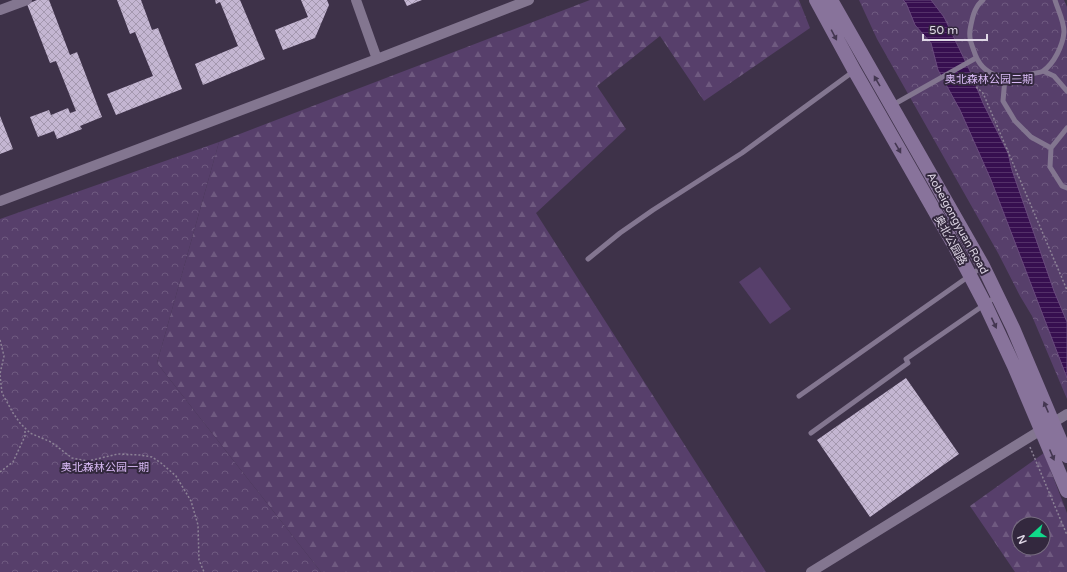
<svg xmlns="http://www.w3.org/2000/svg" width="1067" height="572" viewBox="0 0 1067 572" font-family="'Varela Round','Noto Sans SC',sans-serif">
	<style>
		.forest { fill: url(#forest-firs); fill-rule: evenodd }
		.park { fill: url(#park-crowns) }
		.pitch { fill: #573f6b }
		.water { fill: url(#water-rules); stroke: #694b7d }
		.building { fill: url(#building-cross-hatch) }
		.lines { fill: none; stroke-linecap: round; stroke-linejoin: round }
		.path { stroke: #8c8296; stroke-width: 1.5; stroke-dasharray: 2 2; stroke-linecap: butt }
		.lane { stroke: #837690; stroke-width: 5 }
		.street { stroke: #837690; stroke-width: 10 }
		.secondary { stroke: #88739b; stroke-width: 14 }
		.oneway { fill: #443751 }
		.labels { text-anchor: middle; stroke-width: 4; stroke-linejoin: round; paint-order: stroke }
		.park-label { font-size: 11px; fill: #d9baf5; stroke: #33283e }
		.street-label { font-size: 11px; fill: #dfd7e6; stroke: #33283e }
	</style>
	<defs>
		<pattern id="forest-firs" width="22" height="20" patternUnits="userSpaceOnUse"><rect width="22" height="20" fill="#573f6b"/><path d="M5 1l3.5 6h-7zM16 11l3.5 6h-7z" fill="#6f5a80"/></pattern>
		<pattern id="park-crowns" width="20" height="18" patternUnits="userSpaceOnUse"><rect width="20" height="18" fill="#573f6b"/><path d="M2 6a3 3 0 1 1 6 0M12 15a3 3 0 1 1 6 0" fill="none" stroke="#6f5a80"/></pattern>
		<pattern id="water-rules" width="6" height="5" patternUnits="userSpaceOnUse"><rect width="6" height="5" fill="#370f50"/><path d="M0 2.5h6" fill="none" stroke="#543169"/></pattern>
		<pattern id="building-cross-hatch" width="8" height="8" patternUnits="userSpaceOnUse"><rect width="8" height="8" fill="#c4b6d2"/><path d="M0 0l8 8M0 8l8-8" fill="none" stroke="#a498af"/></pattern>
	</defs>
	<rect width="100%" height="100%" fill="#3e3249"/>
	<path class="forest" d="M590,0H799L810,28L704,101L660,36L597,86L626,129L536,213L766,572H321L157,363L219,142Z
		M1044,453L1067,513V572H1015L970,506ZM1019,524H1043V548H1019Z"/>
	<path class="park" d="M859,0H1064L1067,7V399L1032,316L1020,296L998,253L877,39Z
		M219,142L157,363L321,572H0V219Z"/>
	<path class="pitch" d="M760,267L791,309L770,324L739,282Z"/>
	<path class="water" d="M903,0H931L944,17L970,71L983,103L1008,153L1012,170L1054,291L1067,322V378L991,180L960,110L938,70L931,43L915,25L906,3Z"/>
	<path class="building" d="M37,0H49L70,55L77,52L102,117L80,126L82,129L57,139L54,131L38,137L30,117L49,110L51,115L68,108L70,113L76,111L56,61L50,63L27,4Z
		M117,0H141L152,30L158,28L182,89L116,115L107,94L153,76L135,32L130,34Z
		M215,0H240L265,59L203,85L195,64L238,46L220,2L216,4Z
		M301,0H327L329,5L315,38L283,50L275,30L308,17Z
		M404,0H422L407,6Z
		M0,116L13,149L0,154Z
		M906,378L959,454L870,517L817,440Z"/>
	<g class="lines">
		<path class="path" d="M961,74L983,93L1067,290
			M0,340L4,356L0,374
			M0,375L2,393L13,413L20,423L30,433L51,442L72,458L88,461L118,454L140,455L152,457L161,463L176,476L191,501L198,525L199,560L204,572
			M1030,447L1067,535
			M0,472L13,462L25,436V429"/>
		<path class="lane" d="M983,0C974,7 972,19 970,30C969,38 971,43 974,51C982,78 1007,81 1031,74C1034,73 1040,73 1043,71C1054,64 1063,45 1064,32C1064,21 1058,10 1055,0
			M1043,71L1054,76L1067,91
			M1005,78L1003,101L1015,121L1031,137L1051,148L1050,167L1062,186L1067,188
			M891,106L976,58
			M1051,148L1067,128
			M588,259L620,233L653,210L742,153L854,71
			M799,396L982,267
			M811,433L908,363L906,359L997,296"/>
		<path class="street" d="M356,0L377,59
			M0,10L27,0
			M0,201L377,59L529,0
			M811,572L1067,414"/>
		<path class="secondary" d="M816,0L854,70L954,245L985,304L1014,366L1067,491
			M831,0L983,266L1013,328L1067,456"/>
	</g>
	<defs><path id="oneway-solid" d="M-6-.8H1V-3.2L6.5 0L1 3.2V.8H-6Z"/></defs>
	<g class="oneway">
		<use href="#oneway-solid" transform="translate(834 35) rotate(62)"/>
		<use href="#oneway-solid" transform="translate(877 81) rotate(-120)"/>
		<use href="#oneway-solid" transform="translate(898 148) rotate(60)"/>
		<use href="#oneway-solid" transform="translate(994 323) rotate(65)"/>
		<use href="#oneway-solid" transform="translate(1046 407) rotate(-113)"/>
		<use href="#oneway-solid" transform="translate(1052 455) rotate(67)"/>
	</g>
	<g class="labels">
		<g class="park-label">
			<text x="989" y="83">奥北森林公园二期</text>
			<text x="105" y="471">奥北森林公园一期</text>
		</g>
		<g class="street-label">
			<text transform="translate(958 223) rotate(61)" y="4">Aobeigongyuan Road</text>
			<text transform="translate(951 240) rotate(61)" y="4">奥北公园路</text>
		</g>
	</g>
	<g transform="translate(1031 536) rotate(249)"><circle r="19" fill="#33283e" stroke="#786e81"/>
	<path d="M0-3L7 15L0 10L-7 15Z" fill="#10d98a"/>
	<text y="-6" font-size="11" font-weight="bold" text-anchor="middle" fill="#dfd7e6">N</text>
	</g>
	<path d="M923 34v6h64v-6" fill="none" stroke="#dfd7e6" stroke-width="2"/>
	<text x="929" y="34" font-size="12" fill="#dfd7e6" stroke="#33283e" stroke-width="3" paint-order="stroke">50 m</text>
</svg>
